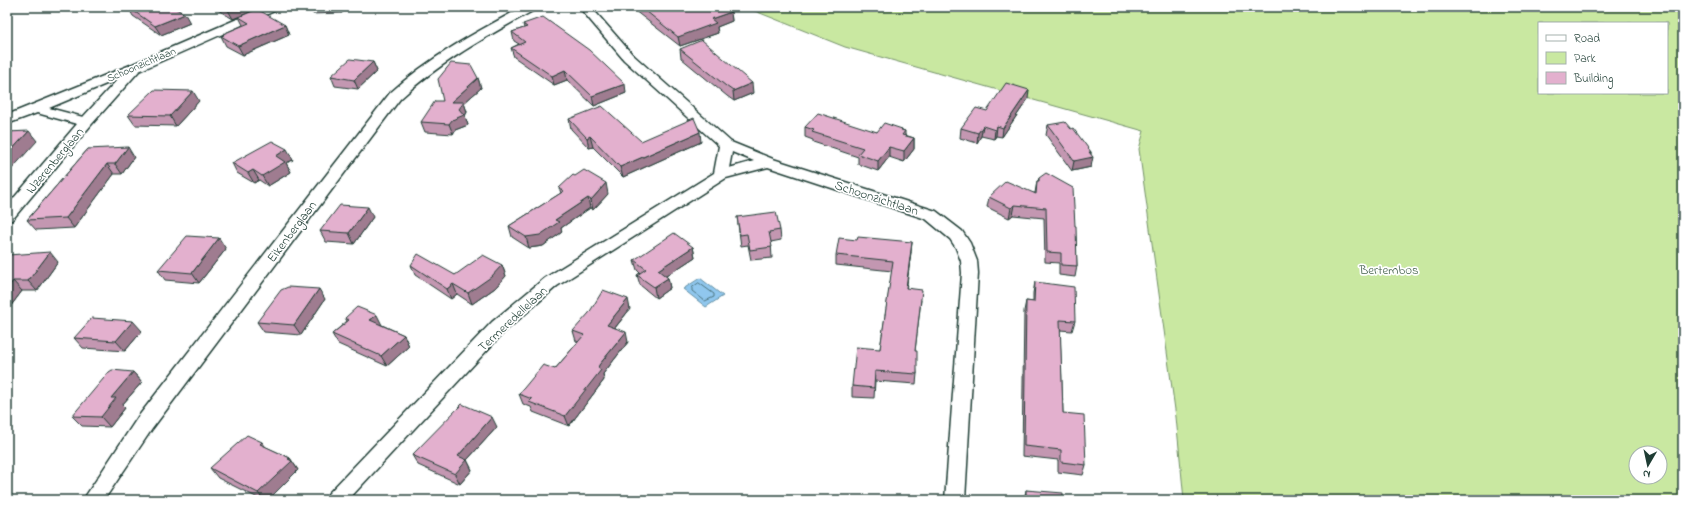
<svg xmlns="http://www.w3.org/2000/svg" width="1690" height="507" viewBox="0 0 1690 507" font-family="'Indie Flower',sans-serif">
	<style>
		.green { fill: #c9e8a1; stroke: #74926a; fill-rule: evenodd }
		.water { fill: #90c7ee; stroke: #6390a4 }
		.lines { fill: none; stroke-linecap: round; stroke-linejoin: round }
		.shore { stroke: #4c747e; stroke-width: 1 }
		.minor-casing { stroke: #1f3d34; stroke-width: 3 }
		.minor { fill: #fff; fill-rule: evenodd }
		.wall { fill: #c397b1; stroke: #1f3d34 }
		.shaded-wall { fill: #9f7b90; stroke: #1f3d34 }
		.building { fill: #e3b0ce; stroke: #1f3d34 }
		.labels { text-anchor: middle; stroke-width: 3.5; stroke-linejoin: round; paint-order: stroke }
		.far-street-label { font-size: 11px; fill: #1f3d34; stroke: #fff }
		.street-label { font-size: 13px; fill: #1f3d34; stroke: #fff }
		.park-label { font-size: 13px; fill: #415f4a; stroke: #fff }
	</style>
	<rect width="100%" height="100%" fill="#fff"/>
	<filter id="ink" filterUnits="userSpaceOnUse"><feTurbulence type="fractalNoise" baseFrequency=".025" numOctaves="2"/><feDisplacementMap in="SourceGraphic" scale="8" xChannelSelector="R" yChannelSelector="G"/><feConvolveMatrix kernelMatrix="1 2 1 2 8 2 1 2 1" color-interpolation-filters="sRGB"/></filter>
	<g filter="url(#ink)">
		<path class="green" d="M745,7H1683V500H1184L1176,417L1139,149L1144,131L845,47ZM1539,23H1667V93H1539ZM1636,453H1660V477H1636Z"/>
		<path class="water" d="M700,278L723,296L706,307L683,289Z"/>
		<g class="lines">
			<path class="shore" d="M699,283L714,294V297L705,301L692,291V288Z"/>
			<defs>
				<path id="minor" d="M265,7H281L279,9L139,71L91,125L12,220L7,221V206L77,124L37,113L7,124V115L133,64ZM118,79L83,117L49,108Z
					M523,7H538L536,9C488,36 441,61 400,99L152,429L104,500H83L138,417L390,93C430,57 476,32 523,7Z
					M579,7H591L632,54L731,142L773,159L936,211L962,231L970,243L977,261L978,273L965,500H945L962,273L961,261L956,248L950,239L926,219L768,167L726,178L557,286L504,332L348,500H325L328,494L492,322L545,278L714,173L719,146L624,60ZM732,152L754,161L729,168Z"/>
			</defs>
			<use href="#minor" class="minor-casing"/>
			<use href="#minor" class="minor"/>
		</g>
		<path class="wall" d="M128,7L190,23L161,35L133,16Z
			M213,7H248L250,12L233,19Z
			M309,7H345L342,13L313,14Z
			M630,7H721L731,12L732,21L717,27L718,33L680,46Z
			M239,17L285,25L289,35L243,55L226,46L221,36L224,35L223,34L243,25Z
			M523,24L626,93L594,106L567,80L554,85L514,57L511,48L519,44L514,41L512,32L524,28Z
			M680,49L753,93L734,101L727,96L681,58Z
			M373,62L377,71L358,89L335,86L331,76Z
			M478,78L481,88L464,103L467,112L465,116L468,125L455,130L453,134L425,132L421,122L443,101Z
			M1028,99L1002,137L996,136L994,139L981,136L977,143L960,138L961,128Z
			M199,101L176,126L135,125L128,115Z
			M569,119L641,141L701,142L623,177L593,147L589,148L571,129Z
			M1048,125L1071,129L1091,152V167L1072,171L1046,135Z
			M805,127L877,132L902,129V130L905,131V135L914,138V149L904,162L889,157L878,171L858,164V157L813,142V140L805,137Z
			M88,149L134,157L122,174H114L74,228L36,230L27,220Z
			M293,160L286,163L291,172L268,186L259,180L254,183L237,173L232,163Z
			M1039,178L1075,226L1077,266L1075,277L1059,275V263L1045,262L1044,218L1013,215L1009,218L987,207L989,197L1035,193L1037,181H1038Z
			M559,188L608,194L593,210L590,208L561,228L562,232L543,246L529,248L512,237L509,226L561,193Z
			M373,217L354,244L326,242L320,231Z
			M737,217L780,230L781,240L771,242L772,258L751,260L748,245L741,246Z
			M693,247L695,257L666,276L668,278L670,288L656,298L640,285L637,275L640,273L637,270L634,260Z
			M226,249L199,283L165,280L158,270Z
			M911,252L906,289L921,300L915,351L917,374L916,384L875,381L874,398L852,397V386L880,349L892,271L836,265V255Z
			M7,256L58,262L37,291H22L7,311Z
			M411,265L455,275L502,265L506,276L495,288L472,304L457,294L451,299L415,275Z
			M1035,282L1075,321L1072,331L1060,330L1063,413L1086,465L1083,475L1058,472V460L1022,456L1024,311L1026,301L1033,302V293Z
			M325,299L301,335L264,332L257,322Z
			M630,309L615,328L628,342L603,374L604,380L569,426L533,412L531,407L523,404L519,394L555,369L578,342L576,341L573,331Z
			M345,318L382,325L404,335L409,346L387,366L338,344L332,334L347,321Z
			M142,331L125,351L83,348L74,338Z
			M133,372L142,382L122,405L125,408L110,427L82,426L72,416Z
			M497,427L467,460L472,470L460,484L418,465L412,455Z
			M266,447L290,458L298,470L268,500H262L218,478L210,468Z
			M1026,490L1063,500H1024Z"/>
		<path class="shaded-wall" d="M236,7H248L250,12L233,19L228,10Z
			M340,7H345L342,13Z
			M731,12L732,21L717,27L718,33L680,46L678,37L711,19Z
			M185,14L190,23L161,35L155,26Z
			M285,25L289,35L243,55L238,46Z
			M373,62L377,71L358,89L354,80Z
			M565,70L567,80L554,85L552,76Z
			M478,78L481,88L464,103L467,112L465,116L468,125L455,130L453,134L449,124L451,102Z
			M752,83L753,93L734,101L733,91Z
			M625,84L626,93L594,106L592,96Z
			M1029,90L1028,99L1002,137L1003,128Z
			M193,91L199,101L176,126L170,116Z
			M983,126L981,136L977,143L978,133Z
			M997,126L996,136L994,139L995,130Z
			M29,131L37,141L9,172L7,170V155Z
			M700,132L701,142L623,177L620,167Z
			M590,136L593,147L589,148L587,138Z
			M914,138V149L904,162V151Z
			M128,147L134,157L122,174L115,164Z
			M889,147V157L878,171V161Z
			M287,149L293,160L286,163L291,172L268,186L262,176L276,156Z
			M1089,152H1091L1090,158L1093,157L1091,167L1072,171L1074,161Z
			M107,164L114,174L74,228L66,218Z
			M253,170L259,180L254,183L248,173Z
			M606,183L608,194L593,210L591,200Z
			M588,198L590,208L561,228L562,232L543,246L529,248L526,237L555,220Z
			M1015,205L1013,215L1009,218L1011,208Z
			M368,207L373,217L354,244L349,233Z
			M219,238L226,249L199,283L192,273Z
			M912,242L911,252L905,299L906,288Z
			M693,247L695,257L660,280L658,270Z
			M50,252L58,262L37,291L28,281Z
			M502,265L506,276L495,288L472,304L468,293Z
			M668,278L670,288L656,298L654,287Z
			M13,281L22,291L7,311V289Z
			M453,284L457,294L451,299L447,289Z
			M319,289L325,299L301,335L294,325Z
			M628,299L630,309L609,335L607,325Z
			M377,315L382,325L376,331L370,320Z
			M133,321L142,331L125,351L116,341Z
			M626,332L628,342L603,374L604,380L569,426L565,416L599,365Z
			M404,335L409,346L387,366L381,356Z
			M133,372L142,382L122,405L125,408L110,427L101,417L111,398Z
			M492,417L497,427L467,460L472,470L460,484L455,474L458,456Z
			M262,442L269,451L260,444Z
			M290,458L298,470L268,500H264L258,493Z"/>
		<path class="building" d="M128,7H173L185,14L155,26Z
			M223,7H236L228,10Z
			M641,7H721L731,12L711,19L716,23L678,37Z
			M257,9L285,25L238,46L221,36L224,35L223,34L249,23L239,17Z
			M543,17L589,50L625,84L592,96L565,70L552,76L511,48L525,42L512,32L527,27L523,24Z
			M702,40L752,83L733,91L726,86L680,49Z
			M350,59L373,62L354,80L331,76Z
			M451,63L471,65L478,78L451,102H464L459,109L464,115L452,120L449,124L421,122L435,101H443L438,79Z
			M1006,83L1029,90L1003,128L997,126L995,130L983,126L978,133L961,128L976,108L987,111Z
			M154,90L193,91L170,116L128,115Z
			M602,106L641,141L694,118L700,132L620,167L590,136L587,138L569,119Z
			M818,113L877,132L884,123L902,129L901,130L905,131L902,135L914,138L904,151L889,147L878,161L858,154L863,148L812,132L814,130L805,127Z
			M1065,122L1071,129L1073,128L1091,152H1089L1093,157L1074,161L1048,125Z
			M29,131L7,155V132Z
			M272,141L287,149L276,156L285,162L262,176L253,170L248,173L232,163Z
			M128,147L115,164H107L66,218L27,220L88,149Z
			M584,170L606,183L591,200L588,198L555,220L559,222L540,235L526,237L509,226L564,191L559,188L573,175L575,176Z
			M1046,173L1073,188L1075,226H1076L1077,266L1061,265V253L1047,252L1046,208L1015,205L1011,208L989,197L1006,181L1036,194L1037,181H1039V178Z
			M340,205L368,207L349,233L320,231Z
			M776,212L780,230L769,232L772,247L750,250L747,234L740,235L737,217Z
			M674,233L693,247L658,270L668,278L654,287L637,275L646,269L634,260Z
			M187,236L219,238L192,273L158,270Z
			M858,237L912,242L906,288L922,290L915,351H917V374L875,371L874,388L852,386L856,347L880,349L893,261L836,255L839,238L857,240Z
			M50,252L28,281H13L7,289V256L8,255Z
			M418,254L455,275L483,255L502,265L491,277L468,293L453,284L447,289L411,265Z
			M1035,282L1074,287L1075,321L1060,320L1063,413L1084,415L1086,465L1061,462V450L1024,446L1026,301L1034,302Z
			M288,287L319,289L294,325L257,322L281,290Z
			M603,290L628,299L607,325L626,332L599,365L598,368L601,370L565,416L529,402L532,399L519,394L543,365L555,369L584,335L573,331L589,313Z
			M357,307L377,315L370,320L404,335L381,356L332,334L349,320L345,318Z
			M92,318L133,321L116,341L74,338Z
			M112,370L133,372L111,398H116L101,417L72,416L109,372Z
			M462,404L492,417L458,456L467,460L455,474L412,455Z
			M247,435L262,442L260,444L290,458L288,459L292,461L258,493L210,468Z
			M1026,490L1063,493V500H1026Z"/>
	</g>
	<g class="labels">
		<g class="far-street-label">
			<text transform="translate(141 64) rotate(-23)" y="4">Schoonzichtlaan</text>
		</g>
		<g class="street-label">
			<text transform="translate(54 160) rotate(-50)" y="5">IJzerenberglaan</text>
			<text transform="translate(877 197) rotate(18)" y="5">Schoonzichtlaan</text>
			<text transform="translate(291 231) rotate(-53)" y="5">Eikenberglaan</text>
			<text transform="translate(512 318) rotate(-43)" y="5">Termeredellelaan</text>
		</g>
		<g class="park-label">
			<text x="1389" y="274">Bertembos</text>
		</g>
	</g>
	<rect width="1690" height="507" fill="none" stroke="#fff" stroke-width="24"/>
	<rect x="12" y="12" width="1666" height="483" fill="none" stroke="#1f3d34" stroke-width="1.5" filter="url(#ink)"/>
	<rect x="1538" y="22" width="130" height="72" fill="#ffffff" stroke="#a5b1ae"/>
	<rect x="1546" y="35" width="20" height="6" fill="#ffffff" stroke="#a5b1ae"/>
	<text x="1574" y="42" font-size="12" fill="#1f3d34">Road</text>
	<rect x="1546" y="52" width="20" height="12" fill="#c9e8a1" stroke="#a5b1ae"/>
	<text x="1574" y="62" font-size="12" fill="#1f3d34">Park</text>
	<rect x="1546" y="72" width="20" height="12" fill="#e3b0ce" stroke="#a5b1ae"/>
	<text x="1574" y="82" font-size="12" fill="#1f3d34">Building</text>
	<g transform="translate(1648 465) rotate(189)"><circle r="19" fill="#ffffff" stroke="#a5b1ae"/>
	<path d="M0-3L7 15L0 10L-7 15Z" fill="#1f3d34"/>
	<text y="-6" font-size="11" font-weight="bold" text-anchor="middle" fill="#1f3d34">N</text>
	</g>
</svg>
